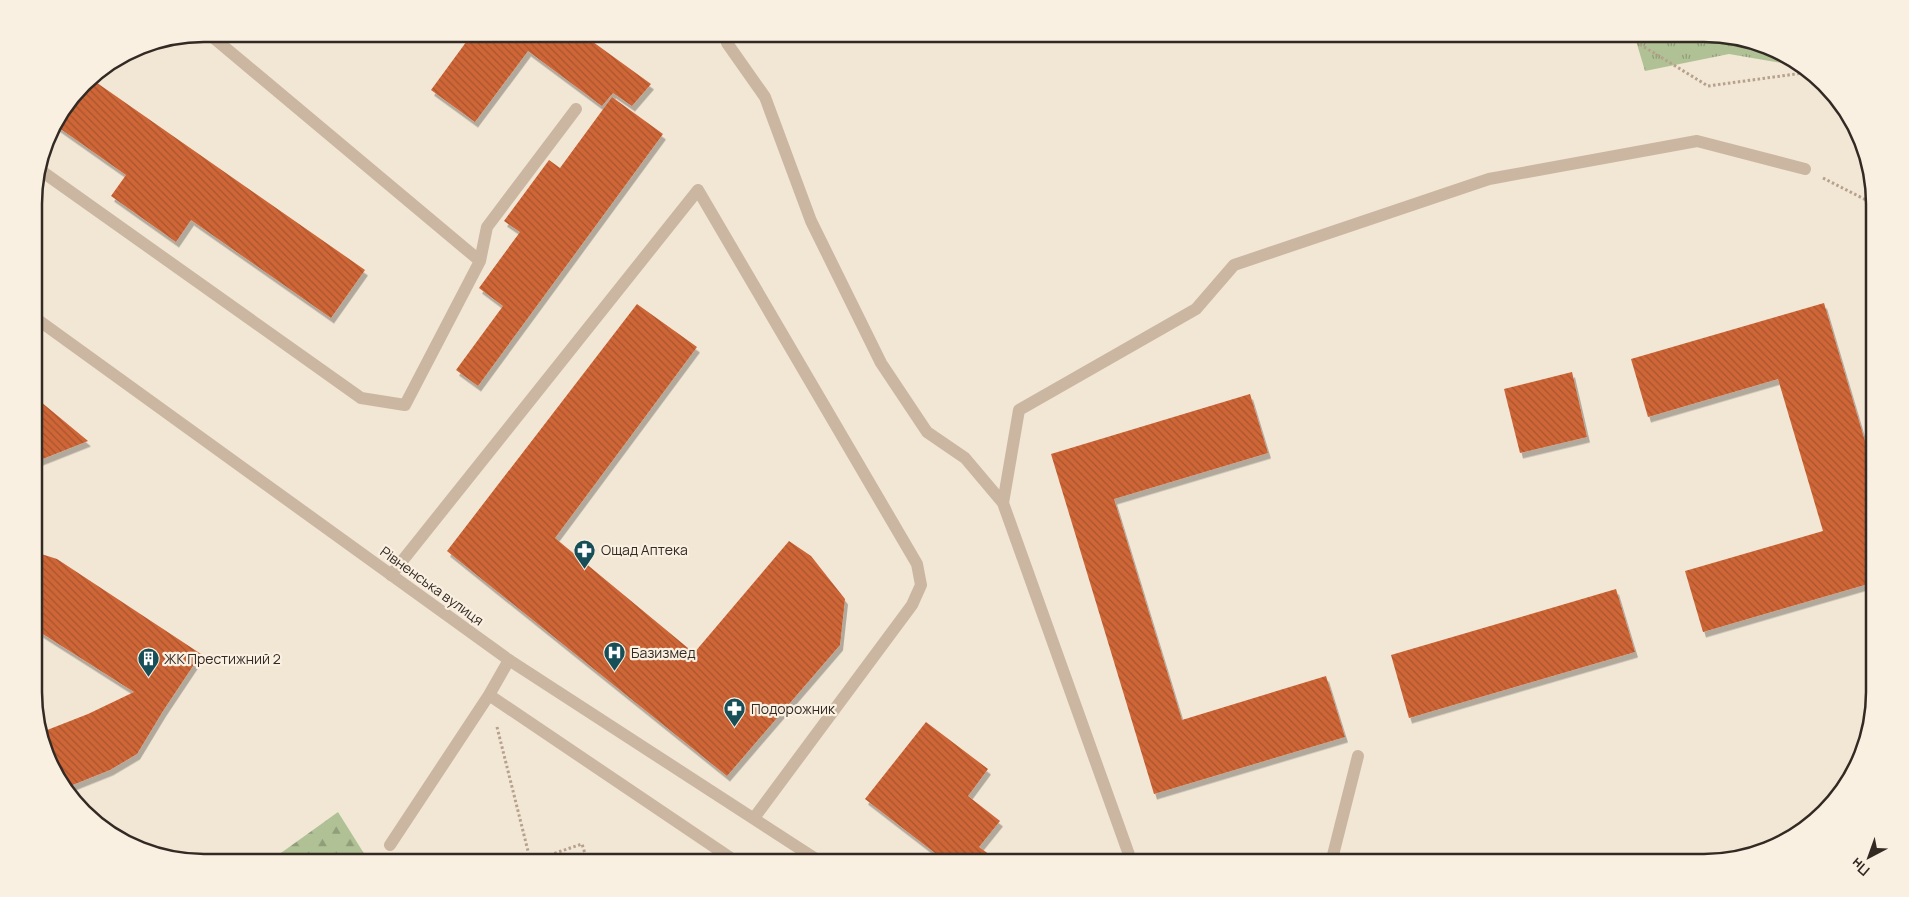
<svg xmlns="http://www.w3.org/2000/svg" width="1909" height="897" viewBox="0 0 1909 897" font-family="Manrope,sans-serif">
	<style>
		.grass { fill: url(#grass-tufts) }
		.forest { fill: url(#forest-firs) }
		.building { fill: url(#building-back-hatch); filter: url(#shadow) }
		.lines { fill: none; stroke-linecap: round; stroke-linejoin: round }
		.path { stroke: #b6a18b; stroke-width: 3; stroke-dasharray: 2.5 2.5; stroke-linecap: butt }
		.service { stroke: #cbb7a1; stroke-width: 12 }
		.tertiary { stroke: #cbb7a1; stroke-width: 12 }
		.labels { text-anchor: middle; stroke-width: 4.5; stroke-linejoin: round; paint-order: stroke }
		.poi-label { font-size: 14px; fill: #342a24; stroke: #faf0e1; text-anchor: start }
		.street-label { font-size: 14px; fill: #342a24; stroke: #faf0e1 }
		.rim { fill: none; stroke: #342a24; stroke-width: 2.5 }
	</style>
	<defs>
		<pattern id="grass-tufts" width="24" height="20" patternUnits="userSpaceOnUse" patternTransform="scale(1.25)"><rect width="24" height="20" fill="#b0c295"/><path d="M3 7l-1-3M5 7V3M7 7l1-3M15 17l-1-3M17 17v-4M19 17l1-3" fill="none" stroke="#909e79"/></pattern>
		<pattern id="forest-firs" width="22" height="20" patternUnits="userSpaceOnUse" patternTransform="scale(1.25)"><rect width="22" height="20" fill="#b0c295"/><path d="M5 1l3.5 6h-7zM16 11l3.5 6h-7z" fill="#909e79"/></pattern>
		<pattern id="building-back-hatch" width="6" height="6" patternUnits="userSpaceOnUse" patternTransform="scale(1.25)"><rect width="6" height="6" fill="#cf6637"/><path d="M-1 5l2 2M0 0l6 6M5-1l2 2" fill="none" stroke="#a9542e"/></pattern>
		<filter id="shadow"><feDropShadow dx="3" dy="5.5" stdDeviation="0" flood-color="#0004"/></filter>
	</defs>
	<rect width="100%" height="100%" fill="#f2e6d5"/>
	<path class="grass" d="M1634,34H1704L1770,47L1794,65L1729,54L1645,71Z"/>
	<path class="forest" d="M338,812L370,863H267Z"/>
	<path class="building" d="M472,34H582L651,84L632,106L613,93L602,106L528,51L475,122L431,90Z
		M90,78L365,270L331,318L191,220L176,242L111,196L126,175L55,125Z
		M612,97L663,134L478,386L456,370L503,306L479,288L520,232L504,221L549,160L560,168Z
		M1824,303L1875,475V582L1703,632L1685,571L1823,531L1778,379L1648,417L1631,359Z
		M637,304L697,347L555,538L694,653L789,541L811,556L845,599L840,645L727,776L447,551Z
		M1572,372L1587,437L1520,453L1504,389Z
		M1250,394L1268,453L1114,499L1182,720L1326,676L1345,737L1154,794L1051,454Z
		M35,397L88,441L35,462Z
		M35,552L57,559L201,654L163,711L137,754L110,770L65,788L42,732L88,714L134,692L35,629Z
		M1616,589L1635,652L1409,718L1391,655Z
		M926,722L988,769L968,796L1000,821L979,847L1001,863H948L865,799Z"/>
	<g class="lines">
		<path class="path" d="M1638,34L1641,45L1708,86L1803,73
			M1823,178L1874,204
			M497,727L531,863
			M526,863L582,844L588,863"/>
		<path class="service" d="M209,34L480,261
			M725,34L727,43L765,97L811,221L881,363L927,432L965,458L1003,503
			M40,170L361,398L405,405L480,261L487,227L576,109
			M391,575L698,190L917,564L921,585L912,605L754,818
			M489,695L509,660
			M390,845L489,695L738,863
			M1132,863L1003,503L1019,410L1196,309L1234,265L1489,179L1697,141L1805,169
			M1331,863L1358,756"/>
		<path class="tertiary" d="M34,317L509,660L822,863"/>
	</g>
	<defs>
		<symbol id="pharmacy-pin" viewBox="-11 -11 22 30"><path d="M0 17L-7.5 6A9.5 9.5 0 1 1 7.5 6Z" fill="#174f58" stroke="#faf0e1"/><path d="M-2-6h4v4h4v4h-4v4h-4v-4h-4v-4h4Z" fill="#fff"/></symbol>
		<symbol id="hospital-pin" viewBox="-11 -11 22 30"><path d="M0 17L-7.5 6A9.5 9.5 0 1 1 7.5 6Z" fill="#174f58" stroke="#faf0e1"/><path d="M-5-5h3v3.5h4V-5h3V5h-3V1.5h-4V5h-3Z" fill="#fff"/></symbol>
		<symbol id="building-pin" viewBox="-11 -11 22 30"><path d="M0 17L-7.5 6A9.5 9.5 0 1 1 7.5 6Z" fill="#174f58" stroke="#faf0e1"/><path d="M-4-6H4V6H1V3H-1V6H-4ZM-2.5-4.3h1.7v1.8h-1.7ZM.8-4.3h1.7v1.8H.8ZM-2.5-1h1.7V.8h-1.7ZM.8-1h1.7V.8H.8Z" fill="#fff"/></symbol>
	</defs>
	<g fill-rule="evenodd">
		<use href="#pharmacy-pin" x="572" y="538" width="25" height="34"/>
		<use href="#hospital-pin" x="602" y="640" width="25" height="34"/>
		<use href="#building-pin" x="136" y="646" width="25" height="34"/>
		<use href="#pharmacy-pin" x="722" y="696" width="25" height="34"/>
	</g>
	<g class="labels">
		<g class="poi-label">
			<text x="601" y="555">Ощад Аптека</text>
			<text x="631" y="658">Базизмед</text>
			<text x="164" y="664">ЖК Престижний 2</text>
			<text x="751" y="714">Подорожник</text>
		</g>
		<g class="street-label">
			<text transform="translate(432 586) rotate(36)" y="5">Рівненська вулиця</text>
		</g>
	</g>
	<path d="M0 0H1909V897H0ZM204 42H1704A162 162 0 0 1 1866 204V692A162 162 0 0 1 1704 854H204A162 162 0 0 1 42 692V204A162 162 0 0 1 204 42Z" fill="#faf0e1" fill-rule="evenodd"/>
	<path class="rim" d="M204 42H1704A162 162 0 0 1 1866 204V692A162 162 0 0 1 1704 854H204A162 162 0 0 1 42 692V204A162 162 0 0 1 204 42Z"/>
	<g transform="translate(1869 857) rotate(221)" stroke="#faf0e1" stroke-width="4" paint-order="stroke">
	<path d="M0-4L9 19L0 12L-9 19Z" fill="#342a24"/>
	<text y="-8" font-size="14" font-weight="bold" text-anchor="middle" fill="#342a24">Пн</text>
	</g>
</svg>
